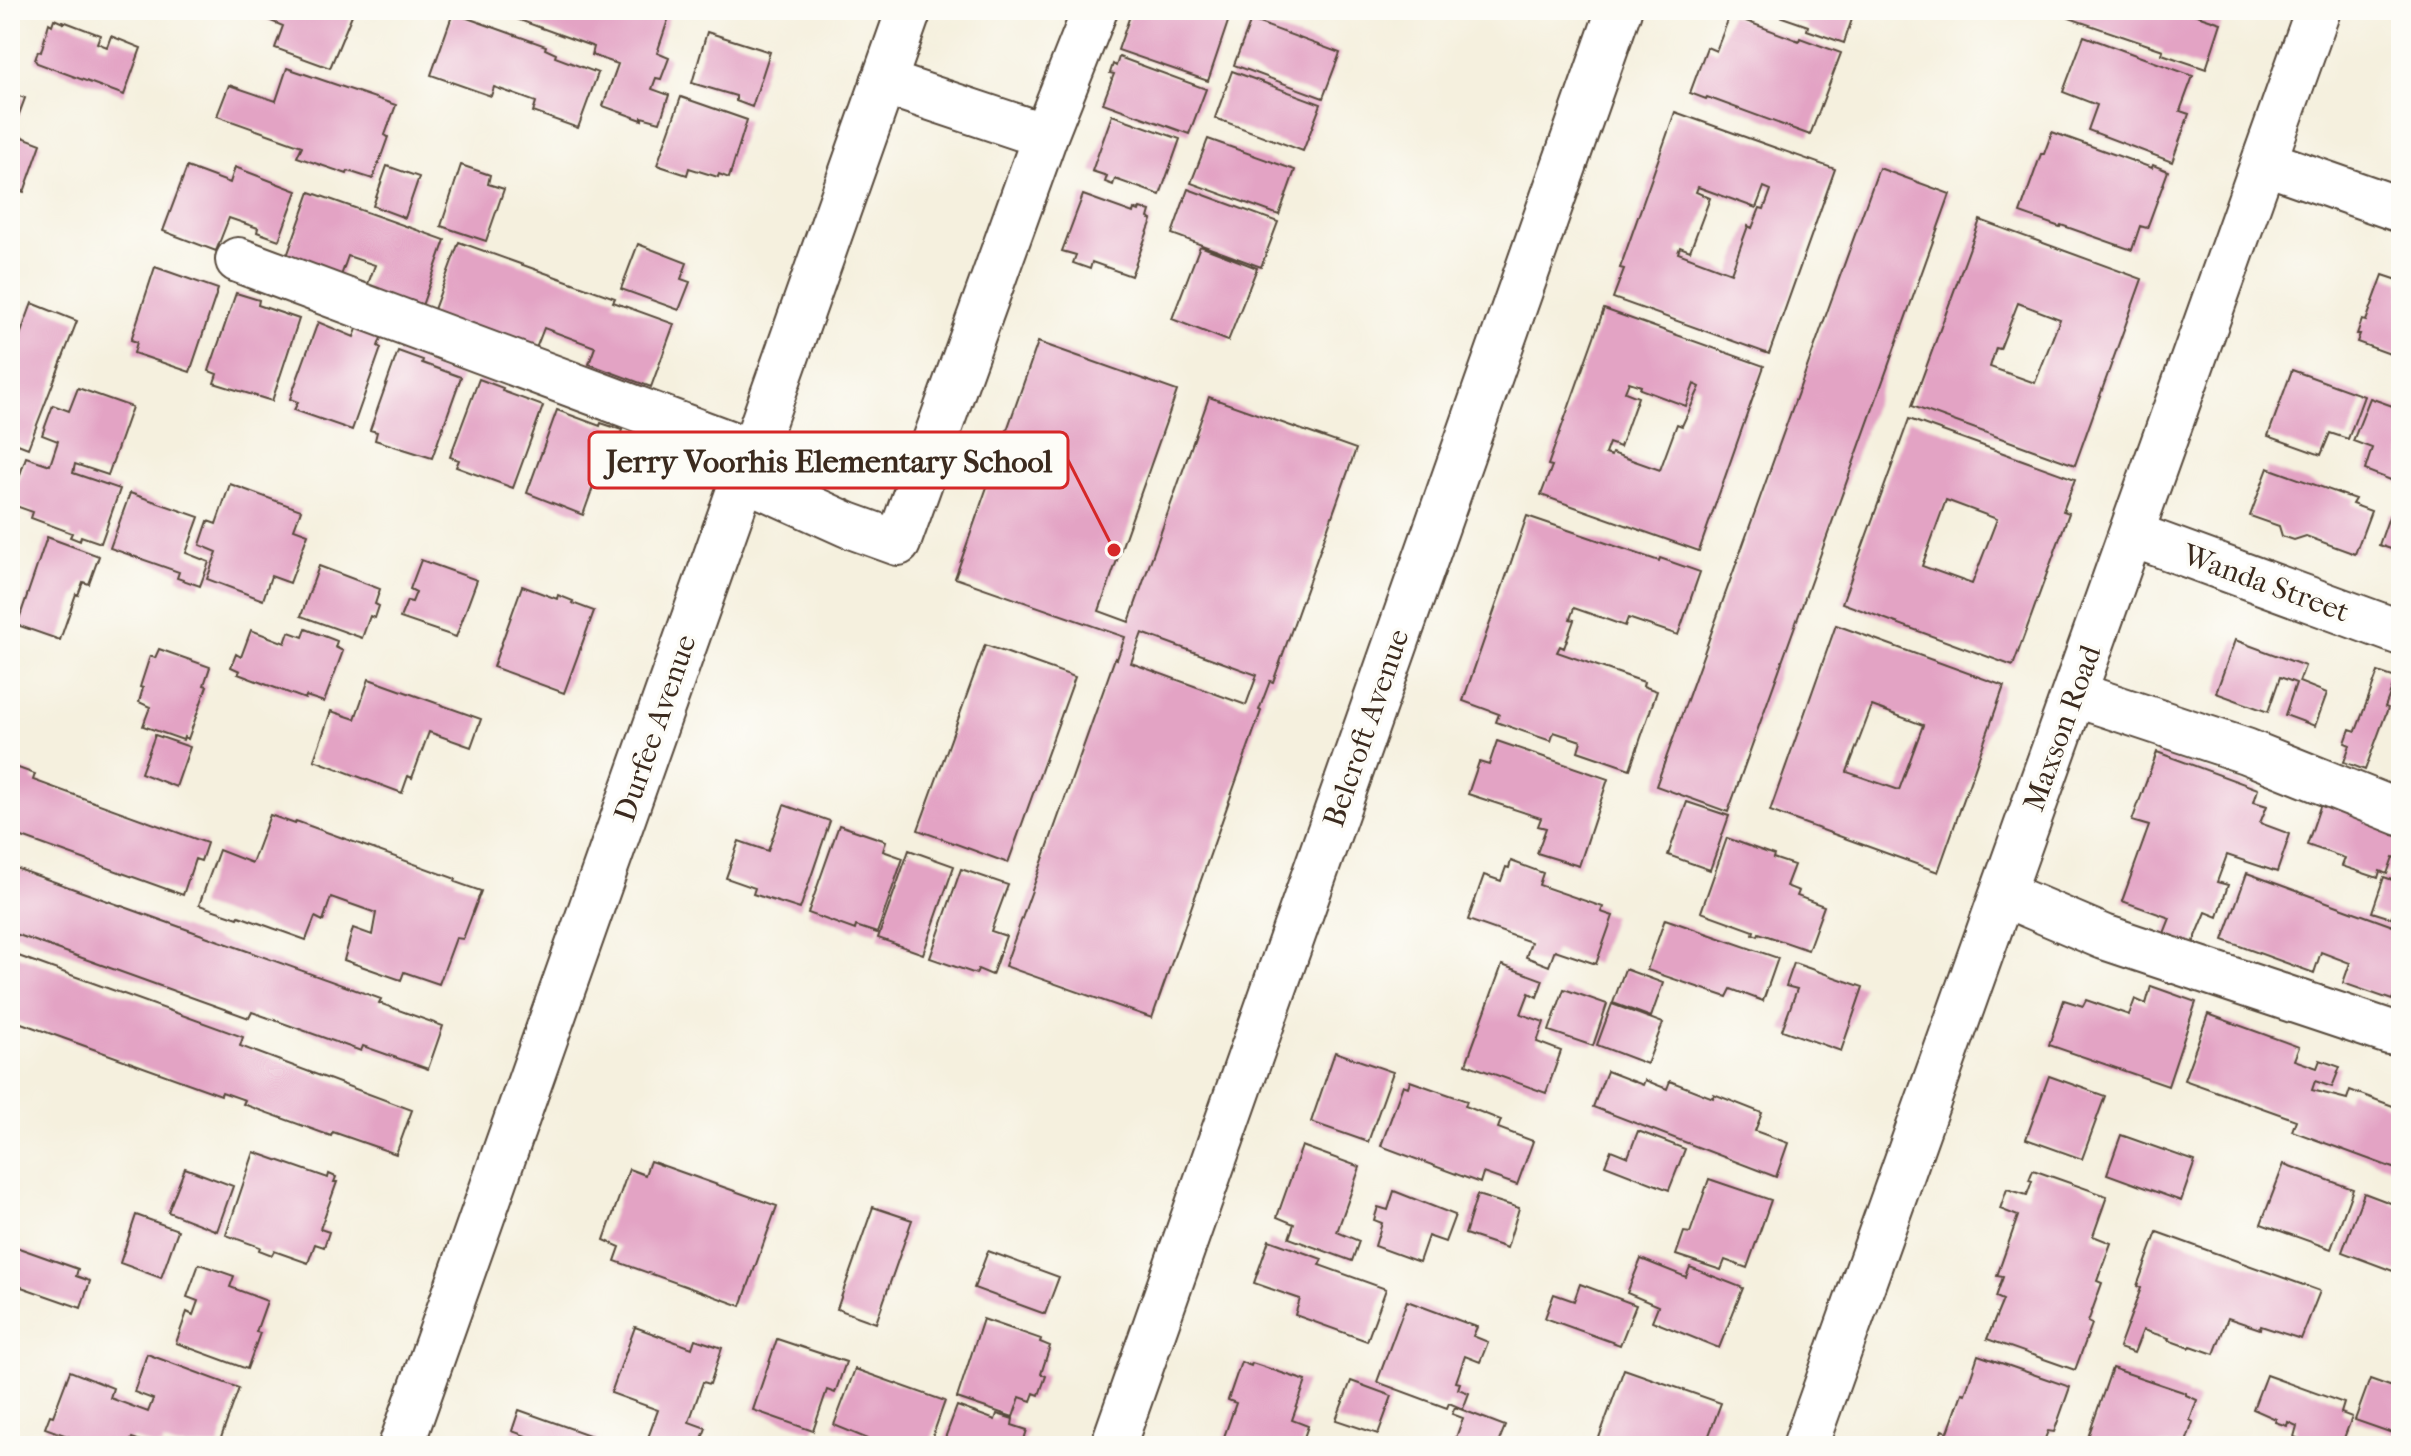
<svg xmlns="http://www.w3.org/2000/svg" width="2411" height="1456" viewBox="0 0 2411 1456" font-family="'IM FELL French Canon',serif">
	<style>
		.building { fill: #e3a3c4; fill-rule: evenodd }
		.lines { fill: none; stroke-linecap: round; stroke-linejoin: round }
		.minor-casing { stroke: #57483b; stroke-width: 48 }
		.major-casing { stroke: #57483b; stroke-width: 48 }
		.minor { stroke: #fff; stroke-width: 44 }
		.major { stroke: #fff; stroke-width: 44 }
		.labels { text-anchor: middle; stroke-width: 7; stroke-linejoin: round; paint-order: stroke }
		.street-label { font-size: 30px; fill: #3b2a1e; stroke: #fdfcf7 }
		.leader { fill: none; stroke: #d62828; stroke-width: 3 }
		.callout-dot { fill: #d62828; stroke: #fdfcf7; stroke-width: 3 }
		.callout { fill: #fdfcf7; stroke: #d62828; stroke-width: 3 }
		.callout-label { font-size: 32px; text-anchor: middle; font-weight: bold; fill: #3b2a1e }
	</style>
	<rect width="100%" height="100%" fill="#fdfcf7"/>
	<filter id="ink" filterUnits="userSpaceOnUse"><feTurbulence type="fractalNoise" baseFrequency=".0125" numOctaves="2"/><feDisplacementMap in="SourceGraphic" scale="16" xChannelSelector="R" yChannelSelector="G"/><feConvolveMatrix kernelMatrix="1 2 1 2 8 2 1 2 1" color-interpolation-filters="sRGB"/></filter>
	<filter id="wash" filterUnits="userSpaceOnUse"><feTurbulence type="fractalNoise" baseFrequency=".006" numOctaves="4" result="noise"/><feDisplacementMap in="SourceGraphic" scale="32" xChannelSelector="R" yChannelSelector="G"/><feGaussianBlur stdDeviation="1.8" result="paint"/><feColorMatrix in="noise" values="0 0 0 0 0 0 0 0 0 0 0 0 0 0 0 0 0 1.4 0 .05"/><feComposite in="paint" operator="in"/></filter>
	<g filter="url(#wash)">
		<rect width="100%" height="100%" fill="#f5f0de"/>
		<g id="blocks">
			<path class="building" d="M263,10H354L330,68L275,48L283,26L261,17Z
				M514,10H650L669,17L657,53L669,58L661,79L656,78L652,89L669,95L660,122L642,117V120L603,106L618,64L592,55L594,47L511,17Z
				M1132,10H1222L1231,13L1208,81L1118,50Z
				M1762,10H1855L1844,43L1807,30L1808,26Z
				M2072,10H2182L2221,23L2206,69L2162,54L2163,50L2069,18Z
				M453,13L546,46L545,49L556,54L555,57L598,73L578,128L533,112L536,102L494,87L491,96L431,75Z
				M1730,15L1799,41L1800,38L1841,53L1810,135L1707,97L1706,99L1690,93L1707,47L1716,51Z
				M54,19L63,23V21L100,35L97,43L107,47L111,36L141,48L124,95L37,63L35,60L38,51L41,52L49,23L52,25Z
				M1251,20L1340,53L1323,98L1234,65Z
				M707,32L770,52L752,107L736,101V96L692,83Z
				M2084,36L2193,76L2180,111L2189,114L2172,162L2088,130L2097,105L2063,92Z
				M1119,57L1206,89L1189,134L1103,103L1114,74L1110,73L1113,64L1116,66Z
				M287,68L396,105L385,135L388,137L373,179L348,171L347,174L297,157L302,146L217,116L229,85L276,101Z
				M1232,71L1321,104L1303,151L1215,118Z
				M10,93L25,98L12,133L41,144L24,192L10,187Z
				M681,97L747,120L729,178L719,174L718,177L689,168L687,175L657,165Z
				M1675,112L1835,169L1769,354L1613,298L1624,269L1620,268ZM1698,187L1756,208L1764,187L1771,190L1764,209L1760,208L1752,228L1748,226L1731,273L1678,253L1680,247L1690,251L1710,198L1696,192Z
				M1112,115L1180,139L1160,195L1115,179L1113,185L1105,182L1107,176L1092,171Z
				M2052,132L2152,168L2153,165L2168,171L2147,228L2140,226L2132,250L2061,225L2060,227L2020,213L2041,154H2044Z
				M1208,139L1295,170L1279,215L1191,183Z
				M461,165L490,175L488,184L504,189L486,241L441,226Z
				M387,166L419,177L405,218L373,206Z
				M187,167L230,183L235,167L297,191L279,240L257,232L258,228L229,218L216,251L163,231Z
				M1879,168L1950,194L1728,812L1656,786Z
				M1188,189L1278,222L1261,267L1172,234Z
				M310,192L445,240L417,320L362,300L375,265L348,256L336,290L282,270Z
				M1083,195L1133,213L1134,209L1139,211L1140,208L1150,211L1148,218L1152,220L1131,276L1092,262L1090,269L1073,263L1076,255L1062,251Z
				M1980,220L2142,279L2075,465L1912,406ZM2018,303L2060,319L2035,383L1990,367L1996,348L2000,349Z
				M459,242L615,298L613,302L674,324L651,387L589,364L595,347L544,328L531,361L429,323Z
				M638,244L687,263L681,279L690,282L679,310L621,289Z
				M1200,246L1257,268L1228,341L1172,319Z
				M155,267L218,289L190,372L134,353L137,342L131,340Z
				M2383,275L2401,281V358L2357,342L2360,334H2357L2362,320L2366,321Z
				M236,293L259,300L258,305L299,319L272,401L214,383L217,374L209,371Z
				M32,303L77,321L28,448L10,441V338L18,341Z
				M1604,309L1764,366L1699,551L1541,495L1552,466L1548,465ZM1629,382L1641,386L1640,389L1686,406L1694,384L1700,387L1682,426L1677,424L1660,470L1612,453L1611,456L1605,454L1609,443L1620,447L1638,397L1625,392Z
				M360,321L384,330L378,346L381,348L352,430L294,410L298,402L290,399L318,322L354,337Z
				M1038,342L1177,391L1099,611L1129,622L1209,397L1356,449L1273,682L1270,681L1259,710L1261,711L1152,1018L1005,966L1115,658L1117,659L1125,637L955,578ZM1142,633L1257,675L1246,705L1131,663Z
				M398,351L423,360L422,363L461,377L432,458L375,440L377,432L370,430Z
				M2292,370L2364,396L2348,439L2330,433L2321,455L2268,436Z
				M479,379L503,388L502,391L543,406L513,488L456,467L459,460L450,457Z
				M78,388L132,407L108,475L75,464L73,473L120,489L101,543L81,536L80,541L70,537L72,533L31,518L33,512L10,504L26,457L50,465L58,441L42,435L53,405L69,411Z
				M2370,398L2401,409V484L2365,470L2372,448L2353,441Z
				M557,410L600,426L601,423L622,430L605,478L597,476L583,515L527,493Z
				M1909,419L2075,479L2063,511L2069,513L2013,666L1842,603ZM1946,500L1997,519L1972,584L1922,566Z
				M2268,468L2355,499L2352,504L2371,511L2355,554L2306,536L2294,540L2282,536L2279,526L2250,516Z
				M230,484L301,510L294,529L308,534L290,583L271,576L263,600L207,579L217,552L200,545L208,521L216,524Z
				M130,493L199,517L186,553L209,562L200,586L177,578L179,572L110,548Z
				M2390,514L2401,517V571L2395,569L2400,552L2379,545Z
				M1527,516L1659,561L1660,558L1700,572L1678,635L1628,618L1625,626L1574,608L1570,619L1574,620L1564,648L1560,646L1557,652L1644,682L1643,686L1657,691L1630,769L1578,751L1581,741L1554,732L1551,741L1496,722L1499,714L1463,701Z
				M47,537L99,556L89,584L83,582L78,595L76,594L60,640L17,625Z
				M421,560L477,580L456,637L400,618L407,601L412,602L416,592L410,589Z
				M319,566L380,589L375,604L379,606L375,618L370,616L362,638L301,616Z
				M522,586L557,599L558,595L573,601L572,603L594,611L564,693L493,667Z
				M1836,625L2004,686L1938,872L1770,811ZM1872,706L1923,725L1899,790L1847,772Z
				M306,629L337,641L335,647L343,651L324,702L306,696L305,699L238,674L240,671L231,667L236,654L241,657L251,630L285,643L289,632L303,637Z
				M2235,640L2305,666L2299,682L2327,693L2315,726L2285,715L2296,683L2280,677L2268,712L2216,693Z
				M985,645L1075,677L1008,863L918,830Z
				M159,649L210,667L204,685L207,686L188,739L184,737L183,740L143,726L150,707L139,702L143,688L140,687L150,656L155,658Z
				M2378,672L2396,678L2385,707L2388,708L2365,770L2344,762L2350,745L2345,743L2350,729L2356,731Z
				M369,679L481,719L471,747L429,732L412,778L408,776L402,793L314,760L331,711L355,719Z
				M155,735L190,747L176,787L141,773Z
				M1497,741L1608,779L1579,866L1537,853L1546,828L1538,826L1541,818L1468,794L1479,762L1489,765Z
				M2157,752L2258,789L2254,802L2267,806L2260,823L2290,834L2277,872L2227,855L2217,882L2228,885L2218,917L2206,912L2192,946L2163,936L2170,918L2122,901L2149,826L2132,821Z
				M10,765L35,774L33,780L207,843L201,861L195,859L183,895L14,834L10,843Z
				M2324,795L2398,821L2393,835L2401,837V860L2393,857L2387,874L2380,871L2378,878L2342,866L2345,858L2307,845Z
				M1687,802L1729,816L1710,870L1668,855Z
				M784,805L830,821L800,909L753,894L755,888L726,878L739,841L768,851Z
				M270,815L295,824L296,821L456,879L455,882L481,891L463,939L456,938L439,984L404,972L401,980L344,960L353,928L372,935L376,913L331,897L323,921L315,917L306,940L239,916L238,918L199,905L219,850L252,863Z
				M839,825L886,841L883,851L903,858L877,933L856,926L855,930L808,913Z
				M1727,838L1774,855L1773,858L1794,865L1786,886L1799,891L1797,896L1824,906L1808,950L1759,933L1758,936L1753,934L1754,931L1701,912Z
				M909,850L954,866L923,954L878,938Z
				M1511,861L1543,873L1539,885L1603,907L1601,912L1613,916L1596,964L1555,950L1549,966L1526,957L1531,942L1468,920L1484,875L1501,881L1506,867L1509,868Z
				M10,866L381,999L379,1003L443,1026L428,1069L363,1046L361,1051L252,1012L249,1018L10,932Z
				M961,869L1008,885L991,931L1006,936L992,975L978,969L976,974L930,958Z
				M2247,873L2401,929V980L2392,1000L2343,983L2350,963L2321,952L2314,973L2223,940Z
				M2384,877L2401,883V918L2392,915L2391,918L2372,912Z
				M1665,919L1778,958L1763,1001L1731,989L1727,997L1647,970Z
				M10,953L243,1037L240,1046L412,1110L396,1154L333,1132L331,1136L243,1104L245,1100L222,1092L221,1095L10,1019Z
				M1794,963L1863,987L1841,1051L1782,1030L1797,989L1786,986Z
				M1502,965L1543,980L1537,997L1529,993L1521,1014L1544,1022L1537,1042L1561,1051L1546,1093L1466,1064Z
				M1625,969L1663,983L1651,1017L1613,1003Z
				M2151,986L2196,1002L2168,1086L2049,1045L2064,1000L2083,1006L2086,1000L2129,1015L2135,999L2146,1004Z
				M1564,989L1607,1004L1593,1046L1549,1031Z
				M1612,1004L1663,1023L1647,1064L1597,1045Z
				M2208,1014L2299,1047L2294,1060L2317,1068L2320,1060L2340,1067L2332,1087L2315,1081L2312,1090L2347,1099L2350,1090L2401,1109V1171L2292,1131L2296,1120L2184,1080Z
				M1335,1052L1393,1072L1368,1142L1311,1122Z
				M1607,1071L1643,1085L1645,1080L1667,1089L1670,1081L1713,1098L1714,1094L1762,1113L1755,1131L1788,1143L1776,1177L1593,1107Z
				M2049,1076L2105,1096L2082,1159L2026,1139Z
				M1410,1081L1467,1101L1465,1106L1501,1120L1498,1128L1533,1141L1517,1185L1483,1173L1480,1183L1381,1146L1403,1085L1408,1087Z
				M1638,1131L1685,1149L1669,1190L1605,1165L1611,1150L1628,1157Z
				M2121,1135L2195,1161L2181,1201L2107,1174Z
				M1302,1146L1360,1167L1337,1232L1359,1241L1352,1261L1289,1238L1294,1224L1277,1217Z
				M254,1152L328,1178L329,1174L336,1177L334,1182H337L320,1229L329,1232L324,1247L315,1244L308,1263L274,1251L272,1255L259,1250L260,1247L226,1235Z
				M650,1161L777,1206L741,1306L615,1261L620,1247L604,1240L629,1169L645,1175Z
				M2284,1164L2353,1189L2331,1249L2261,1224Z
				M185,1168L233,1186L217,1231L168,1212Z
				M2033,1170L2107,1196L2093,1236L2111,1243L2097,1281L2102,1283L2088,1322L2092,1324L2075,1370L1987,1339L2003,1300L1996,1297L2003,1277L1997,1276L2018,1216L2000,1209L2007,1189L2027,1195L2032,1181L2029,1180Z
				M1709,1179L1771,1200L1747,1268L1725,1260L1721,1270L1676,1255L1684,1232L1690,1233Z
				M1394,1191L1455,1215L1445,1242L1428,1236L1419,1262L1375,1246L1382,1223L1374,1220L1378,1207L1388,1210Z
				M2364,1193L2401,1207V1274L2342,1252Z
				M1477,1195L1519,1208L1507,1248L1465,1234Z
				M873,1207L912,1220L876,1323L837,1309Z
				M136,1215L178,1230L161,1278L120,1263Z
				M2157,1232L2320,1291L2301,1339L2261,1326L2260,1329L2228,1318L2214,1354L2191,1346L2190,1348L2168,1340L2169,1338L2143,1330L2134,1353L2119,1348L2141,1288L2137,1286Z
				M1269,1240L1322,1259L1319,1265L1386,1289L1367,1341L1295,1315L1300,1299L1254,1283Z
				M16,1247L78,1269L76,1276L90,1281L81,1308L10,1283V1263Z
				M988,1251L1059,1277L1045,1314L974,1288Z
				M1641,1259L1686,1277L1690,1267L1743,1288L1719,1348L1652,1321L1658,1306L1627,1293Z
				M199,1264L234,1276L230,1287L267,1301L256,1332L260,1333L247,1369L176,1343L187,1312L193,1315L198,1301L187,1297Z
				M1580,1284L1636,1305L1620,1345L1545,1318L1554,1294L1574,1301Z
				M1407,1301L1477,1327L1473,1336L1488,1342L1480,1362L1465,1356L1456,1382L1460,1383L1458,1389L1469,1393L1463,1409L1449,1403L1447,1408L1377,1382Z
				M983,1319L1041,1339L1040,1342L1050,1346L1041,1374L1046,1376L1039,1395L1034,1393L1031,1401L1020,1397L1013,1417L957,1398Z
				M635,1327L692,1348L695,1339L722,1348L710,1384L703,1382L689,1422L706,1428L699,1446H645L658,1410L611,1393Z
				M777,1339L846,1362L835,1393L827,1390L813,1431L753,1410Z
				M147,1354L239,1388L218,1446H174L163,1442L162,1446H155L132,1438L129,1446H95L45,1428L50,1415L53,1416L70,1371L113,1388L110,1398L148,1412L153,1399L134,1392Z
				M1978,1355L2070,1387L2054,1432L2048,1431L2042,1446H1937L1942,1430L1948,1432L1962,1393L1965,1394Z
				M1241,1362L1251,1366L1252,1363L1306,1381L1292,1420L1308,1426L1301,1446H1249L1224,1437L1236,1403L1228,1400Z
				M2112,1368L2186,1393V1395L2197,1400L2190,1420L2193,1422L2185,1445L2085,1446Z
				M855,1369L945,1401L929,1446H885L834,1425Z
				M1624,1369L1721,1403L1705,1446H1596Z
				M2266,1375L2344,1403L2341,1413L2352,1417L2341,1446H2294L2297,1438L2294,1437L2297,1426L2288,1422L2287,1426L2275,1422L2276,1419L2253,1409Z
				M2370,1379L2401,1390V1436L2355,1420Z
				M1351,1381L1392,1396L1378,1434L1336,1420Z
				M957,1406L995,1420L997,1414L1013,1419L1012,1425L1027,1430L1022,1446H942Z
				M1455,1407L1505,1426L1497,1446H1453L1463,1418L1452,1414Z
				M519,1410L598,1438L595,1446H547L548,1444L512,1431Z"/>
		</g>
	</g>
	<g filter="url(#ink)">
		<use href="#blocks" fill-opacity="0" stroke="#57483b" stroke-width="2"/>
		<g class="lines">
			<defs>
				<path id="minor" d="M883,82L1045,136
					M2264,162L2401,210
					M238,260L753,452
					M744,478L848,525L898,543L1045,136L1095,10
					M2131,534L2401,633
					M2074,694L2246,751L2401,813
					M2003,894L2104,937L2389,1032L2401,1033
					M1113,1446L1619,10
					M1805,1446L2318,10"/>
				<path id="major" d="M401,1446L909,10"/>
			</defs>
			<use href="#minor" class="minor-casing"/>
			<use href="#major" class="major-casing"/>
			<use href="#minor" class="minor"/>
			<use href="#major" class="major"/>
		</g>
	</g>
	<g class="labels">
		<g class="street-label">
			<text transform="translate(2266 583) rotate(20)" y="10">Wanda Street</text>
			<text transform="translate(655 728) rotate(-71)" y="10">Durfee Avenue</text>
			<text transform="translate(1366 728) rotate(-71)" y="10">Belcroft Avenue</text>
			<text transform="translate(2062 728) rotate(-70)" y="10">Maxson Road</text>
		</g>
	</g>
	<path class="leader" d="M1114 550L1068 460"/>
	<circle class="callout-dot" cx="1114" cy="550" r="8"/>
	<rect class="callout" x="589" y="432" width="479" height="56" rx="8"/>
	<g class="callout-label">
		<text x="829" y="472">Jerry Voorhis Elementary School</text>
	</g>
	<rect width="2411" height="1456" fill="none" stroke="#fdfcf7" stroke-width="40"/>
</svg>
